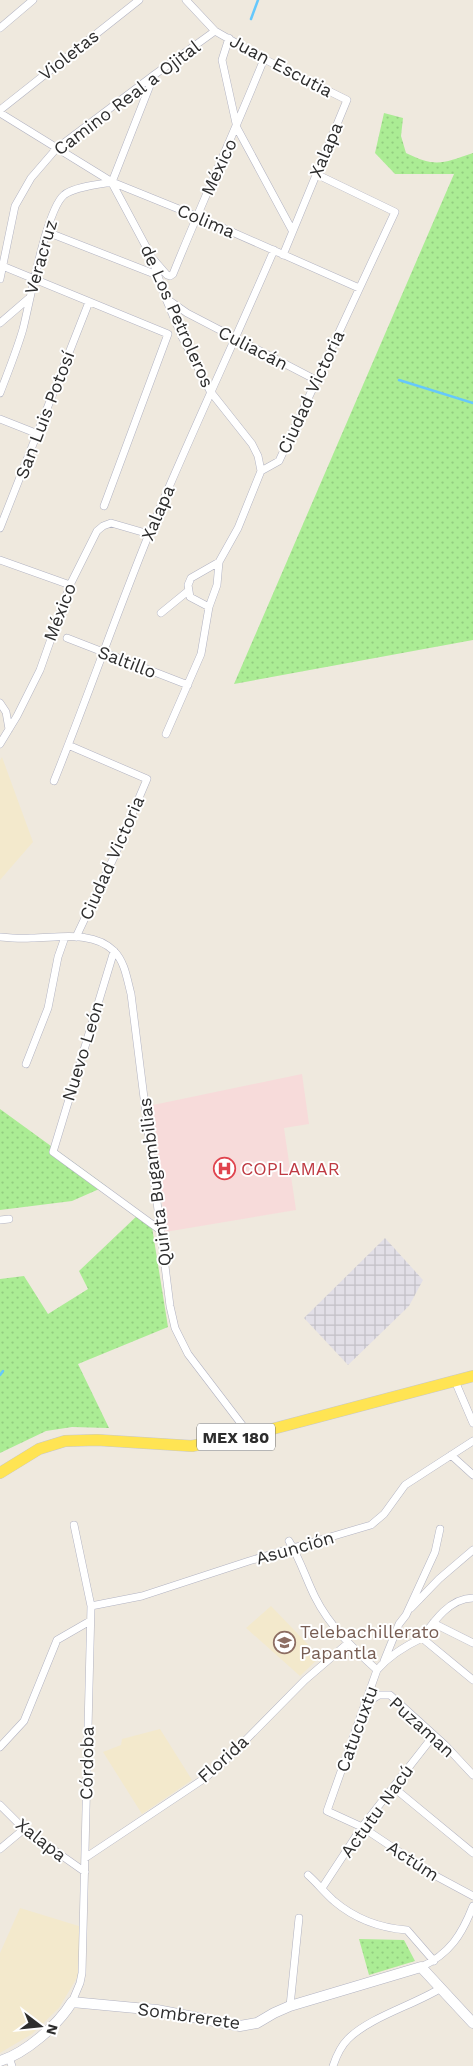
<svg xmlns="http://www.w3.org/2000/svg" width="473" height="2066" viewBox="0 0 473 2066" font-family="'Work Sans',sans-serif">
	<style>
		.industrial { fill: url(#industrial-grid) }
		.education { fill: #f3e9cc }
		.medical { fill: #f7dbda }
		.grass { fill: url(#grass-dots) }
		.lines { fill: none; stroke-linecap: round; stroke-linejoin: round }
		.stream { stroke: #66c8fc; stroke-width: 2.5 }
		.street-casing { stroke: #b2b3c2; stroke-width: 8 }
		.secondary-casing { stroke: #b2b3c2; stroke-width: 11 }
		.primary-casing { stroke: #c8c8c8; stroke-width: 12 }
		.street { stroke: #fff; stroke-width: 7 }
		.secondary { stroke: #fff; stroke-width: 10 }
		.primary { stroke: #ffe453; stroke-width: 11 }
		.labels { text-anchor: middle; stroke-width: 4; stroke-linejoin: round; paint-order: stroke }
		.shield { fill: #fff; stroke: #6c6c6c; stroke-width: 1 }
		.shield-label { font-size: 16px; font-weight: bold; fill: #2d2d2d }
		.street-label { font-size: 18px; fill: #2d2d2d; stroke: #fff }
		.health-label { font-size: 18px; fill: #be3a42; stroke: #fff; text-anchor: start }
		.education-label { font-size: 18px; fill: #785e54; stroke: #fff; text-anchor: start }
	</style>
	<defs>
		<pattern id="industrial-grid" width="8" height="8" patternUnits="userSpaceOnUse" patternTransform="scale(1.25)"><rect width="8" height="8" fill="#e2dfe7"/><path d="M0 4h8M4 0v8" fill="none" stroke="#c2c0c6"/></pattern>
		<pattern id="grass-dots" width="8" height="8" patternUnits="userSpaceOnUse" patternTransform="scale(1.25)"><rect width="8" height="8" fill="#abec94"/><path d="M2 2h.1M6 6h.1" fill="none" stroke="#93cb80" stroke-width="1.8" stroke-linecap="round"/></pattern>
	</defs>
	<rect width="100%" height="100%" fill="#efe9de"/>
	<path class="industrial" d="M385,1238L423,1280L409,1306L348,1365L304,1318Z"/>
	<path class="education" d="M2,757L33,842L0,880V760Z
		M271,1606L320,1657L300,1676L246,1628Z
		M160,1729L192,1780L142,1814L103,1752L121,1745L122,1739Z
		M20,1908L82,1927L78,1976L59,2008L32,2034L0,2053V1953Z"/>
	<path class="medical" d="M302,1074L309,1124L284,1128L296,1210L165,1232L153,1105Z"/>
	<path class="grass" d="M384,113L403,118L401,136L406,153C436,168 443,163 473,153V640L234,684L454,174H395L375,153Z
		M0,1109L106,1186L72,1201L0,1210Z
		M140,1213L151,1221L168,1327L78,1364L109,1428L72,1427L46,1431L0,1453V1279L24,1276L48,1314L88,1289L79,1271Z
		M359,1939L404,1940L415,1961L369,1975Z"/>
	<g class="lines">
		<path class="stream" d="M251,19L258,0
			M399,380L473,403
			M0,1375L3,1371"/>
		<defs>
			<path id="street" d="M0,28L33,0
				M215,31L264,59L347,100L283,255
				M229,38L222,60L237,128L292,230
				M0,110L139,0
				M0,113L112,182L196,216L359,288
				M112,182L154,75
				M112,183L151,256L166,299L182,337L210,391L252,444L258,456L261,471
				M47,232L157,275
				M154,260L167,275L170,276L173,274C202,202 235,131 264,59
				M0,265L168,334L104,506
				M0,279L15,206L31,178L56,149L154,75L215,31L186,0
				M167,299L187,313L316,380
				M0,323L28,299
				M0,393C8,372 17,350 23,329C30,302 46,210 64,195C73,187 100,184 112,182
				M0,419L38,434
				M0,528L89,302
				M0,560L70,585
				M209,607L190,597L188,585L191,578L219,562
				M161,613L188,591
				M67,638L188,685
				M0,703L6,712L9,729
				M166,734L201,654L209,607L217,585L219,562L238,528L261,471L279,461L395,212L316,174
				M0,744L17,716L40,670L70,585L97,531L103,526L111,523L149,534
				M68,745L147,779L114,857L76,937
				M54,781C87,699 116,615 149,534C189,438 233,345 274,250
				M0,937C10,938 21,939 31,938C58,938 93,930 114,951C125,962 127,979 131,994L170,1306L175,1328L188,1354L249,1434
				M114,951L53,1152L160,1230
				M26,1064L48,1008L58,957L65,937
				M0,1220L9,1219
				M455,1381L473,1423
				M451,1455L473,1475
				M289,1541C300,1559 306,1579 315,1597C330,1627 353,1648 377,1670
				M473,1598C450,1598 434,1621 422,1638L473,1680
				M91,1606L142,1596L249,1561L371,1525L384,1514L405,1485L473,1441
				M411,1608L439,1579L473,1550
				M433,1623L473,1643
				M422,1638C405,1646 389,1656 377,1670L327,1811L362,1827L434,1875L473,1896
				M384,1661L399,1624L406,1615L435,1552L440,1529
				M366,1703L379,1695H390L445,1745L473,1775
				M0,1747L24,1721L57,1640L90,1621
				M393,1787L473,1853
				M0,1805L24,1829L85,1872
				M0,1849L24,1829
				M85,1858L205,1778L228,1758L305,1680L347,1644
				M308,1875C317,1883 325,1893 334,1901C354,1918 380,1928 407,1930L434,1961
				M322,1888L362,1827L434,1735
				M421,1967C450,1954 462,1934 473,1906
				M72,2002L80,1983L82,1973L91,1606L74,1525
				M290,2006L299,1918
				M9,2058L12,2066
				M333,2066C336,2057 341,2046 348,2039C370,2017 414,2005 441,1988"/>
			<path id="secondary" d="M0,2061C26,2053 58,2025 72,2002L157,2010L240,2026L257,2023L274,2013L290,2006L421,1967L473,2023"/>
			<path id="primary" d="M0,1473L39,1449L65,1441L97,1440L192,1446L261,1432L473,1376"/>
		</defs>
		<use href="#street" class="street-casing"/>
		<use href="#secondary" class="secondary-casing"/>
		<use href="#primary" class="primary-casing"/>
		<use href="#street" class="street"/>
		<use href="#secondary" class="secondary"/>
		<use href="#primary" class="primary"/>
	</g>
	<defs>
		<symbol id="hospital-ring" viewBox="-11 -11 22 22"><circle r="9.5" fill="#fff" stroke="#e0444e" stroke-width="1.5"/><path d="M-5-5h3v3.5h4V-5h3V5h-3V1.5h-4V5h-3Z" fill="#e0444e"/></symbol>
		<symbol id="university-ring" viewBox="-11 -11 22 22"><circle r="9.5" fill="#fff" stroke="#8d6e63" stroke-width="1.5"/><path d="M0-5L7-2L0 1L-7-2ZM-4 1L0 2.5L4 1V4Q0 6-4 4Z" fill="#8d6e63"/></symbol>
	</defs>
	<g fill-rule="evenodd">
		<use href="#hospital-ring" x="212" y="1156" width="25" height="25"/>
		<use href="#university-ring" x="272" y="1630" width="25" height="25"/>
	</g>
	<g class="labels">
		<rect class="shield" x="197" y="1423.5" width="78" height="27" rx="4"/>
		<g class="shield-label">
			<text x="236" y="1443">MEX 180</text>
		</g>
		<g class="street-label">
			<text transform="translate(69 55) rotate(-38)" y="6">Violetas</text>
			<text transform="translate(281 66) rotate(28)" y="6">Juan Escutia</text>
			<text transform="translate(127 98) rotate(-37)" y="6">Camino Real a Ojital</text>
			<text transform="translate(326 150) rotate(-67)" y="6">Xalapa</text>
			<text transform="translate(219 167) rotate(-65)" y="6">México</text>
			<text transform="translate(206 221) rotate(23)" y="6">Colima</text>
			<text transform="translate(41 257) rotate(-74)" y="6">Veracruz</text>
			<text transform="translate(177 316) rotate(66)" y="6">de Los Petroleros</text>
			<text transform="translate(253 348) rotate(27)" y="6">Culiacán</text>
			<text transform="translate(311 392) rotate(-65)" y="6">Ciudad Victoria</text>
			<text transform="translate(45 415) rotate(-69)" y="6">San Luis Potosí</text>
			<text transform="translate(158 513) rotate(-67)" y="6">Xalapa</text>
			<text transform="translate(60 612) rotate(-69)" y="6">México</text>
			<text transform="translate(127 662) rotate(21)" y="6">Saltillo</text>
			<text transform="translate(112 858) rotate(-66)" y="6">Ciudad Victoria</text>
			<text transform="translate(83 1051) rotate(-73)" y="6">Nuevo León</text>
			<text transform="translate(155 1182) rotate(-97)" y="6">Quinta Bugambilias</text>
			<text transform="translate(295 1548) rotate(-16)" y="6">Asunción</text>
			<text transform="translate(422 1727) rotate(42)" y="6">Puzaman</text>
			<text transform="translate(357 1729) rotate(-70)" y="6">Catucuxtu</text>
			<text transform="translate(223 1759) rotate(-42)" y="6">Florida</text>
			<text transform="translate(87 1763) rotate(-89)" y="6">Córdoba</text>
			<text transform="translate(377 1811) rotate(-54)" y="6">Actutu Nacú</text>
			<text transform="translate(41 1840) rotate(38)" y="6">Xalapa</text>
			<text transform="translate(413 1861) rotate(33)" y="6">Actúm</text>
			<text transform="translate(189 2016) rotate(8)" y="6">Sombrerete</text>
		</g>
		<g class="health-label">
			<text x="241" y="1175">COPLAMAR</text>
		</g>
		<g class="education-label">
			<text x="300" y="1638">Telebachillerato<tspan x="300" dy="21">Papantla</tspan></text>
		</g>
	</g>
	<g transform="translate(40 2026) rotate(106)" stroke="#ffffff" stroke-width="4" paint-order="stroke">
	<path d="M0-4L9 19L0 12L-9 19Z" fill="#2d2d2d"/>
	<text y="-8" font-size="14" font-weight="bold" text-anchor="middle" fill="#2d2d2d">N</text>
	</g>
</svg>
